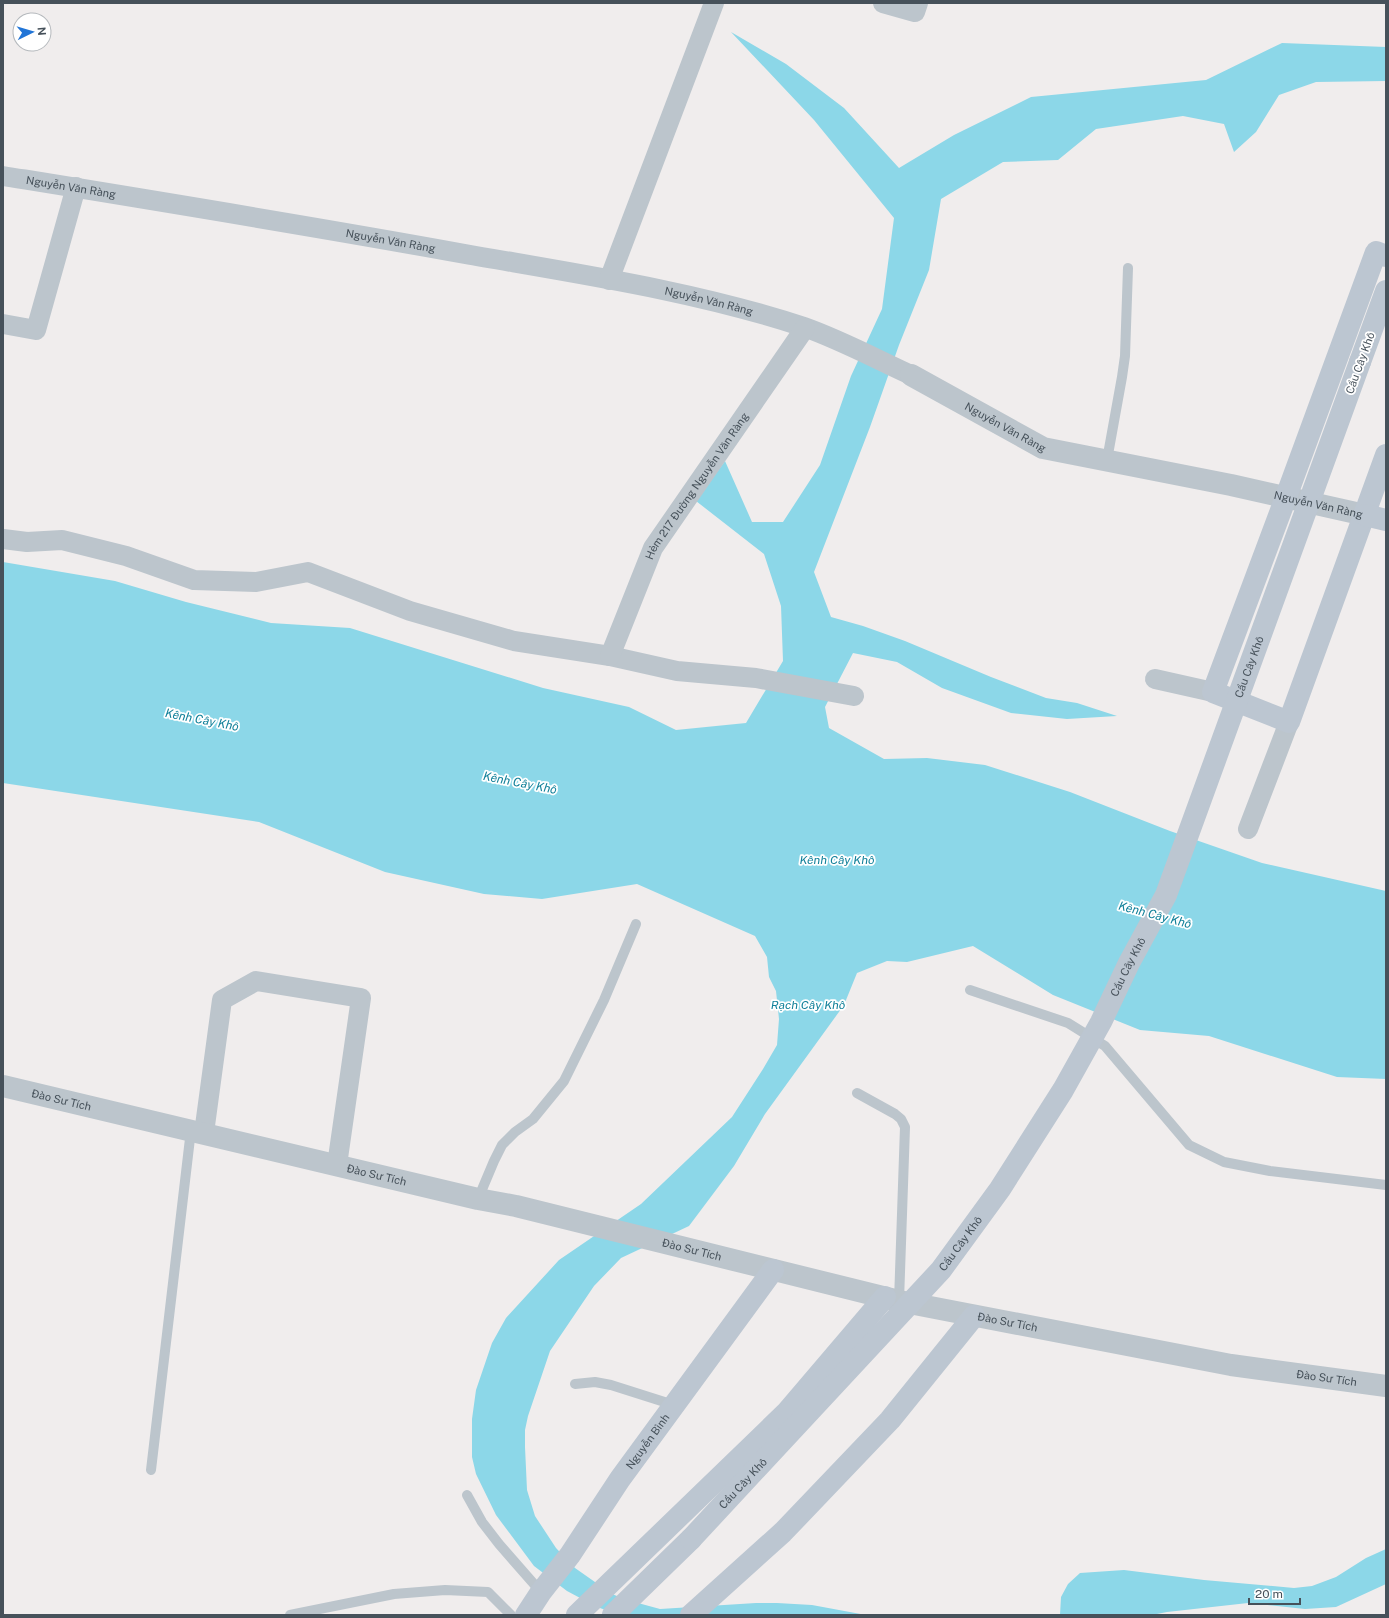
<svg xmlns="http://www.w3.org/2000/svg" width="1389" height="1618" viewBox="0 0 1389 1618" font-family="'Public Sans',sans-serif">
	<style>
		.water { fill: #8cd7e8 }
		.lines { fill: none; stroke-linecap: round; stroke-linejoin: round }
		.service { stroke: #bcc5cc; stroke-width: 10 }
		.minor { stroke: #bcc5cc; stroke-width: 20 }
		.tertiary { stroke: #bcc5cc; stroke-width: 22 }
		.secondary { stroke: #bcc6d1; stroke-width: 22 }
		.secondary-bridge { stroke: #bcc6d1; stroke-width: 22 }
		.labels { text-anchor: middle; stroke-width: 3.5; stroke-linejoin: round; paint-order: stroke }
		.street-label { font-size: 11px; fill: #46515a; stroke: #fff }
		.water-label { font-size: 12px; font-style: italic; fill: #12819a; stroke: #fff }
	</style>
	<rect width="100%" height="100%" fill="#f0eded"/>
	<path class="water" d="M731,32L786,64L844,108L899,168L954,135L1031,97L1206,80L1282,43L1386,47V81L1316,82L1279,95L1256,132L1234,152L1224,124L1183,116L1096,129L1058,160L1003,162L941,199L929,270L899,345L870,427L814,572L831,617L863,626L905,641L991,677L1046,698L1077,703L1117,716L1067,719L1011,713L942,688L897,662L853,653L825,707L829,728L884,759L927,758L985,765L1070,792L1170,831L1262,863L1386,891V1079L1337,1077L1209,1036L1140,1030L1053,995L973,946L907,962L887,961L857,973L844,1005L765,1114L734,1166L689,1226L621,1258L594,1286L550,1351L528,1416L525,1430V1447L527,1490L535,1516L556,1548L575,1568L612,1594L627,1600L660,1609L756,1603H777L812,1605L866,1615H620L597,1607L567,1591L534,1566L496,1515L476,1474L472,1457V1419L476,1390L492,1343L506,1318L559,1260L641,1204L732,1117L763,1069L777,1045L779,1019L776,991L769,977L767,957L755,936L637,884L542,899L484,894L385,872L259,822L3,783V562L115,581L186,602L271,623L350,628L543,688L629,707L676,730L746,723L783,661L781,606L764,554L696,501L725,461L752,522H783L820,465L851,376L882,309L894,218L814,120Z
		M1386,1549V1584L1336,1607L1305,1609L1248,1603L1167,1612L1152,1615H1060L1061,1597L1068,1584L1080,1573L1124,1570L1204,1580L1294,1588L1312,1586L1336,1577L1366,1558Z"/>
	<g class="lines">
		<path class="service" d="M1107,460L1122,377L1125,356L1128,268
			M970,990L1068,1023L1105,1046L1189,1145L1224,1162L1270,1171L1386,1185
			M857,1093L895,1114L901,1119L905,1127L899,1301
			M478,1199L494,1161L502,1145L515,1132L533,1119L564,1081L604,1000L636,924
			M575,1384L595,1382L611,1385L674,1405
			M151,1470L191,1130
			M467,1495L482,1522L499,1544L541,1592
			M290,1615L394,1594L445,1590L488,1592L511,1615"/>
		<g class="minor">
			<path d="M883,3L915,12L918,3"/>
			<path id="s1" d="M3,176C157,201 312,226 465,254C579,274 695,291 804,327C841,340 876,359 911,375"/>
			<path d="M609,280L714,3"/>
			<path d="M3,324L36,330L76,187"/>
			<path d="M3,539L27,542L62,540L126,556L194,580L256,582L308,572L410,611L514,641L610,656L677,671L756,678L854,696"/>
			<path id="s2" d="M610,656L653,548L805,328"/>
			<path d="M1155,679L1213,692"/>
			<path d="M1248,829L1289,722"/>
			<path d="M204,1133L222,1000L256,981L361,998L337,1165"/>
		</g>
		<g class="tertiary">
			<path id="s3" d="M911,375L1043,448L1231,485L1365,515"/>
			<path id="s4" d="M3,1086L478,1199L516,1206L899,1301L1231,1365L1386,1386"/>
		</g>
		<g class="secondary">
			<path d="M1386,256L1376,252L1286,497L1213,692L1289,722L1386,455"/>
			<path d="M1360,362L1386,291"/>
			<path d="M1365,515L1386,520"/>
			<path id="s5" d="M526,1615L541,1592L570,1555L620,1479L773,1270"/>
			<path d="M577,1615L787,1412L885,1297"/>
			<path d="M613,1615L691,1539"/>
			<path d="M691,1615L783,1532L890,1420L974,1316"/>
		</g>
		<path class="secondary-bridge" id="s6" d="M691,1539L941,1270L1000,1189L1063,1090L1101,1022L1129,963L1166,895L1360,362"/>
	</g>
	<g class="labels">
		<g class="street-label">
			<text dy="4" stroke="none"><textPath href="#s1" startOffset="69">Nguyễn Văn Ràng</textPath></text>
			<text dy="4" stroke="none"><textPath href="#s1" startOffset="393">Nguyễn Văn Ràng</textPath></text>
			<text dy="4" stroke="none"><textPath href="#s1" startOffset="717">Nguyễn Văn Ràng</textPath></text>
			<text transform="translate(1360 363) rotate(-70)" y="4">Cầu Cây Khô</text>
			<text dy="4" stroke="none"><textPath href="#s3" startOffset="108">Nguyễn Văn Ràng</textPath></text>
			<text dy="4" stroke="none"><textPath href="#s2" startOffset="192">Hẻm 217 Đường Nguyễn Văn Ràng</textPath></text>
			<text dy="4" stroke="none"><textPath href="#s3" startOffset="432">Nguyễn Văn Ràng</textPath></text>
			<text dy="4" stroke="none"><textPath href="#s6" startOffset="1048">Cầu Cây Khô</textPath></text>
			<text dy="4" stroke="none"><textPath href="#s6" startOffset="724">Cầu Cây Khô</textPath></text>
			<text dy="4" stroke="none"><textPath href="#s4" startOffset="60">Đào Sư Tích</textPath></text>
			<text dy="4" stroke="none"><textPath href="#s4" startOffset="384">Đào Sư Tích</textPath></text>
			<text dy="4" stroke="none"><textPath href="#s6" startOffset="400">Cầu Cây Khô</textPath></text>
			<text dy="4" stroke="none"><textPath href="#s4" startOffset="708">Đào Sư Tích</textPath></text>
			<text dy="4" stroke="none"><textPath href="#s4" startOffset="1032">Đào Sư Tích</textPath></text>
			<text dy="4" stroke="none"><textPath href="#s4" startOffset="1356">Đào Sư Tích</textPath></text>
			<text dy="4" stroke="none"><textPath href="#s5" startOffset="212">Nguyễn Bình</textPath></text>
			<text dy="4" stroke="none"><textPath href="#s6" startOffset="76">Cầu Cây Khô</textPath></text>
		</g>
		<g class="water-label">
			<text transform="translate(202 720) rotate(11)" y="4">Kênh Cây Khô</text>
			<text transform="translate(520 783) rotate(11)" y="4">Kênh Cây Khô</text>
			<text x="837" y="864">Kênh Cây Khô</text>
			<text transform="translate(1155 915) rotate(15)" y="4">Kênh Cây Khô</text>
			<text x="808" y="1009">Rạch Cây Khô</text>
		</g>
	</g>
	<rect width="1389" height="1618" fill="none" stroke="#46515a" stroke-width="8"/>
	<g transform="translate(32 32) rotate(85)"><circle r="19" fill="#ffffff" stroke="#b5b9bd"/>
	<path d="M0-3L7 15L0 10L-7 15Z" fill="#2175d7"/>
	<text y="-6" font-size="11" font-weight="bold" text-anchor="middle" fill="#46515a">N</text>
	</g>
	<path d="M1249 1598v6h51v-6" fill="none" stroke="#46515a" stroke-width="2"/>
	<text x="1255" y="1598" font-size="12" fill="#46515a" stroke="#ffffff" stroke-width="3" paint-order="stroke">20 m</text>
</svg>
